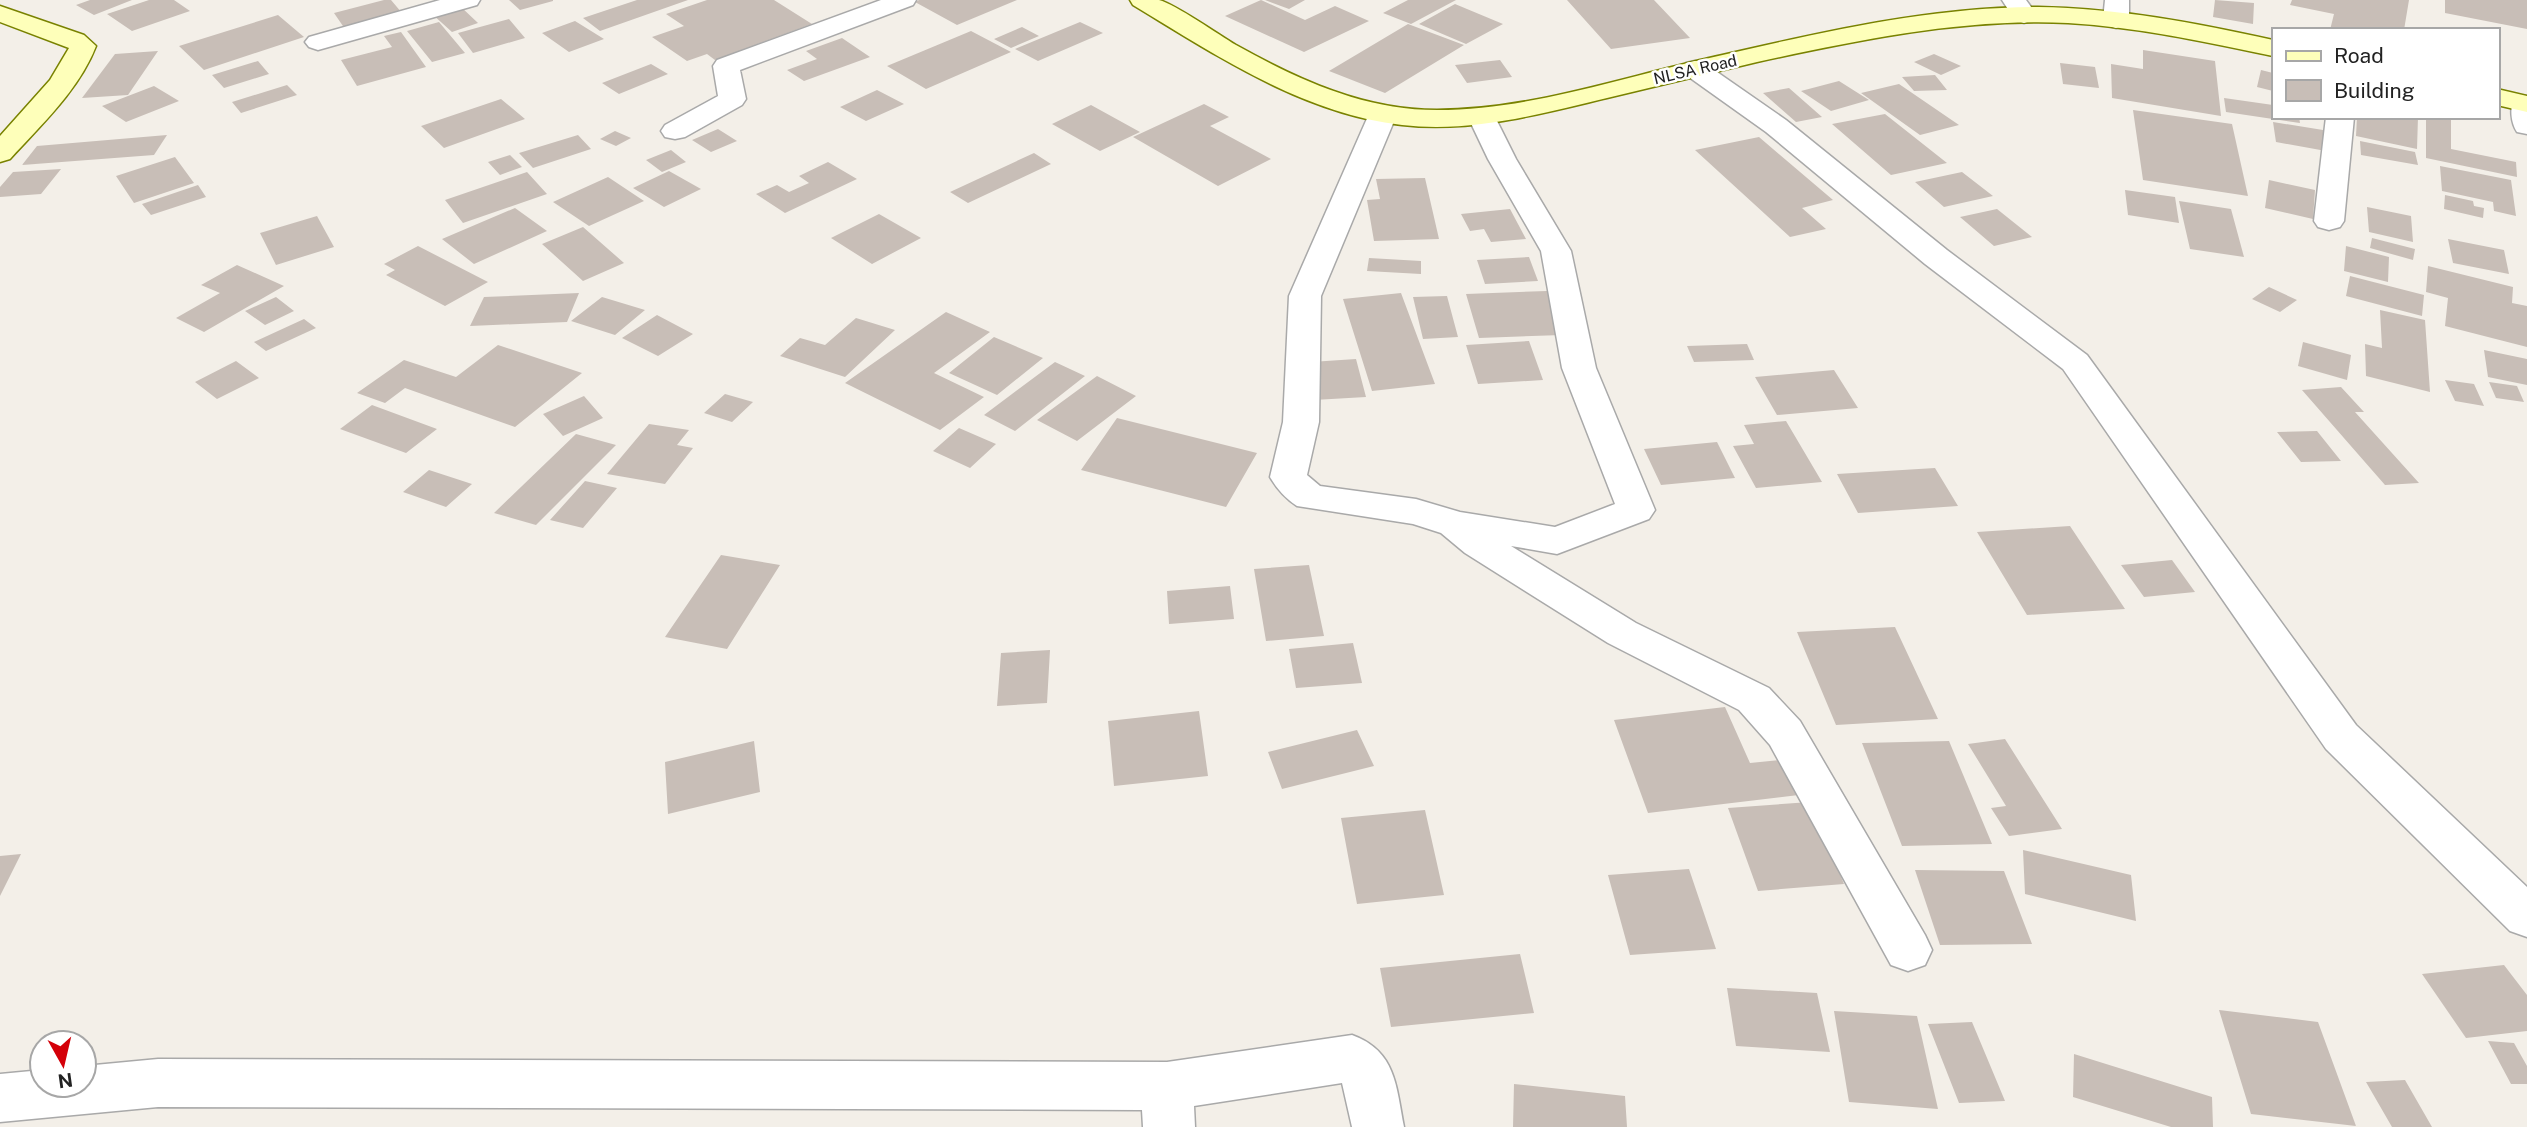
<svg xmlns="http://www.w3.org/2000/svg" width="2527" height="1127" viewBox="0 0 2527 1127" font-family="'Public Sans',sans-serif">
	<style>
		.building { fill: #c8beb7 }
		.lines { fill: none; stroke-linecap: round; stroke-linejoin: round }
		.street-casing { stroke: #a9a9a9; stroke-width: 3 }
		.secondary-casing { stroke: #798200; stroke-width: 3 }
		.street { fill: #fff; fill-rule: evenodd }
		.secondary { fill: #feffba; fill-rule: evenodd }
		.labels { text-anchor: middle; stroke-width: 5; stroke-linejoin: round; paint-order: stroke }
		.far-street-label { font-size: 16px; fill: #222; stroke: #fff }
	</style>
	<rect width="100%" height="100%" fill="#f3efe8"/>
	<path class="building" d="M90,0H132L94,15L76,5Z
		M149,0H174L190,11L132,31L107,14Z
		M384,0H391L402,13L345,29L334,13Z
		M509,0H553V1L520,10Z
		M637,0H688L600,31L583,18Z
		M707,0H774L812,24L715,60L707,54L687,61L652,37L684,26L666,14Z
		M919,0H1017L957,25L915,2Z
		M1261,0L1305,20L1335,6L1369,21L1304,52L1225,16Z
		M1265,0H1305L1289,9Z
		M1408,0H1456L1411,24L1383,13Z
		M1567,0H1654L1690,38L1611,49Z
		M2215,0L2254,3L2253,24L2213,17Z
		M2292,0H2409L2404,30H2330L2334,14L2290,5Z
		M2445,0H2527V29L2445,13Z
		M1455,4L1503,24L1466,44L1419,24Z
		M460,6L478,23L452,32L432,14Z
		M278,15L304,37L204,70L179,46Z
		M509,19L525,38L473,53L458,33Z
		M575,21L604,39L569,52L542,33Z
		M439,22L465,53L432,62L407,31Z
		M1080,22L1103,33L1038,61L1015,49Z
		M1408,24L1464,45L1385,93L1329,71Z
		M1022,27L1039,36L1011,48L994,39Z
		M971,31L1011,52L926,89L887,66Z
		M401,32L426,67L357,86L341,60L392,47L384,36Z
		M842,38L870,57L804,81L787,70L817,59L806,51Z
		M2143,50L2215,61L2221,116L2112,98L2111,64L2143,69Z
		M158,51L128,95L82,98L115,54Z
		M1934,54L1961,66L1941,75L1914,62Z
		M1500,60L1512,77L1467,83L1455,65Z
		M258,61L269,74L224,88L212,75Z
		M2060,63L2095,67L2099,88L2063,84Z
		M651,64L668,74L619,94L602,83Z
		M2261,70L2273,73V91L2257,87Z
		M1935,75L1947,90L1914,91L1902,77Z
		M1839,81L1869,100L1831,111L1801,91Z
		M1899,84L1959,125L1920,135L1861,93Z
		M287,85L297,95L241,113L232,102Z
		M154,86L179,101L126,122L102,106Z
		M1789,88L1822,117L1796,122L1763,93Z
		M877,90L904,104L866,121L840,107Z
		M2224,98L2273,105V117H2299L2300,123L2226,112Z
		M501,99L525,119L444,148L421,126Z
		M1204,104L1229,117L1210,126L1271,159L1218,186L1133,137Z
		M1091,105L1140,132L1100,151L1052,124Z
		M2133,110L2232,124L2248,196L2143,180Z
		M1885,114L1947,163L1891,175L1832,124Z
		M2357,117H2418L2417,149L2356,136Z
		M2426,117H2451V149L2516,162L2517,177L2426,158Z
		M2273,122L2323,130L2326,151L2276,142Z
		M718,129L737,141L711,152L692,140Z
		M615,131L631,138L616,146L600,139Z
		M167,135L154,155L22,165L37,146Z
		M578,135L591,149L533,168L519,153Z
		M1759,137L1833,200L1802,208L1826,229L1790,237L1695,150Z
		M2360,141L2415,152L2418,165L2361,155Z
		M671,150L686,162L662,172L646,160Z
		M1034,153L1051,164L968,203L950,192Z
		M510,155L522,167L500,175L488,162Z
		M175,157L194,183L134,203L116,176Z
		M828,162L857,179L785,213L756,194L777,185L789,192L809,183L799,176Z
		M2440,166L2511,180L2516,216L2494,211L2493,202L2442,191Z
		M61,169L41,194L0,197V187L13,172Z
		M669,171L701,189L664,207L633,188Z
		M527,172L547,194L463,223L445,200Z
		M1962,172L1993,196L1944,207L1915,182Z
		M608,177L644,201L589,226L553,202Z
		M1425,178L1439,239L1374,241L1367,200L1380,199L1376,179Z
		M2269,180L2315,190L2313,219L2265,208Z
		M198,185L206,197L151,215L142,204Z
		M2125,190L2175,197L2179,223L2128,215Z
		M2445,195L2473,201L2474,206L2484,208L2483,218L2444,209Z
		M2179,201L2231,209L2244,257L2190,249Z
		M2367,207L2411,216L2413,242L2369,232Z
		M515,208L547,231L474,264L442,239Z
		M1510,209L1526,239L1491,242L1484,229L1470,231L1461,214Z
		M1997,209L2032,237L1994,246L1960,217Z
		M879,214L921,238L872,264L831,238Z
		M317,216L334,247L276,265L260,233Z
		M583,227L624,263L583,281L542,244Z
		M2372,238L2415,249L2413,260L2370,248Z
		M2448,239L2504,250L2509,274L2453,263Z
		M418,246L488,282L445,306L386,275L395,270L384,264Z
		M2346,246L2389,257L2388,282L2344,271Z
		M1529,257L1538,281L1485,284L1477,260Z
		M1369,258L1421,261V274L1367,271Z
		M237,265L284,286L204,332L176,318L220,293L201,285Z
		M2428,266L2513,287L2512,303L2527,306V347L2445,326L2448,298L2426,292Z
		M2350,276L2424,295L2422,316L2346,296Z
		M2269,287L2297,300L2280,312L2252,299Z
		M1547,291L1562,335L1479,338L1466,294Z
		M579,293L567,322L470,326L484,297Z
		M1401,293L1435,384L1372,391L1343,299Z
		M1447,296L1458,337L1423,339L1413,297Z
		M276,297L294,311L265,325L245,311Z
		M602,297L645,310L615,335L571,321Z
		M2380,310L2425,320L2430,392L2366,376L2365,344L2382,348Z
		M946,312L990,332L934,373L984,397L940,430L845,383Z
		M657,315L693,334L658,356L622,338Z
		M856,318L895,330L845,377L780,356L800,338L825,345Z
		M304,319L316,328L266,351L254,342Z
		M994,337L1043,358L997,395L949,373Z
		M1529,341L1543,380L1478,384L1466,345Z
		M2303,342L2351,355L2347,380L2298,366Z
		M1747,344L1754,360L1694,362L1687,346Z
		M498,345L582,373L515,427L405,388L385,403L357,393L404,360L456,377Z
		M2484,350L2527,359V385L2488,377Z
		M1356,359L1366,397L1314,400L1311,362Z
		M236,361L259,378L217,399L195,382Z
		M1055,362L1085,376L1015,431L984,415Z
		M1834,370L1858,408L1777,415L1755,377Z
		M1097,376L1136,396L1077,441L1037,420Z
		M2445,380L2474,384L2484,406L2455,401Z
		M2489,382L2517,386L2524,402L2496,398Z
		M2341,387L2364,412H2355L2419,483L2385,485L2302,390Z
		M725,394L753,402L732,422L704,413Z
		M584,396L603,418L563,436L543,414Z
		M372,405L437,429L406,453L340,429Z
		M1117,418L1257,453L1226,507L1081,470Z
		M1786,421L1822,482L1756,488L1733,446L1754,444L1744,425Z
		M649,424L689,430L677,445L693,448L665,484L607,474Z
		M959,428L996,444L970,468L933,451Z
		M2317,431L2341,461L2301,462L2277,432Z
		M576,434L616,445L536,525L494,513Z
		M1717,442L1735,478L1661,485L1644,449Z
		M1935,468L1958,506L1858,513L1837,474Z
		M429,470L472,484L446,507L403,492Z
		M585,481L617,488L583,528L550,520Z
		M2070,526L2125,609L2027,615L1977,532Z
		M721,555L780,565L727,649L665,637Z
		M2172,560L2195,592L2144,597L2121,565Z
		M1309,565L1324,636L1266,641L1254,569Z
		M1230,586L1234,619L1169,624L1167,591Z
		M1895,627L1938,719L1836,725L1797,632Z
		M1353,643L1362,683L1296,688L1289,649Z
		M1050,650L1047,703L997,706L1001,653Z
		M1725,707L1750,763L1790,759L1807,794L1648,813L1614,720Z
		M1199,711L1208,776L1114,786L1108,721Z
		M1357,730L1374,766L1282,789L1268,752Z
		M2005,739L2062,829L2009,836L1991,808L2006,806L1968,744Z
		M754,741L760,792L668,814L665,762Z
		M1949,741L1992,844L1902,846L1862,743Z
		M1810,802L1844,884L1758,891L1728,808Z
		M1425,810L1444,895L1357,904L1341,818Z
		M2023,850L2131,875L2136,921L2025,894Z
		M21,854L0,896V856Z
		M1689,869L1716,949L1630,955L1608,875Z
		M1915,870L2004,871L2032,944L1940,945Z
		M1520,954L1534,1013L1391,1027L1380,968Z
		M2504,965L2527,995V1031L2466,1038L2422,974Z
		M1727,988L1817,993L1830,1052L1736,1046Z
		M2219,1010L2318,1022L2356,1126L2251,1114Z
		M1834,1011L1917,1016L1938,1109L1849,1102Z
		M1972,1022L2005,1101L1959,1103L1928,1024Z
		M2488,1041L2514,1043L2527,1066V1084H2511Z
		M2074,1054L2212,1097L2213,1127H2171L2073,1097Z
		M2405,1080L2432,1127H2392L2366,1082Z
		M1514,1084L1625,1096L1627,1127H1513Z"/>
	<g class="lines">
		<defs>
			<path id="street" d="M440,0H480L477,5L318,50L309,47L305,42L309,37Z
				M881,0H916L913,5L740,70L746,99L742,105L685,137L675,139L665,137L661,131L665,125L718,96L713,66L717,60Z
				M2002,0H2026L2037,15L2033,20L2024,23L2015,20Z
				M2105,0H2129V20L2125,25L2116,28L2107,25L2103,20Z
				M1695,61L1704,63L1786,120L1947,250L2087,355L2356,725L2527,887V937L2510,931L2326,749L2063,369L1925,264L1766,132L1686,75L1682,69L1686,63Z
				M2525,96H2527V134L2517,132C2511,123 2509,107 2515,98Z
				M1383,106L1393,108L1397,114L1321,296L1319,422L1307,475L1320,486L1416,499L1460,512L1555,527L1615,504L1562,368L1541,251L1488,159L1468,117L1472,111L1482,109L1492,111L1516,159L1571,251L1596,368L1655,510L1649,519L1557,554L1511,546L1636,623L1769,688L1800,721L1925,935L1932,950L1925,965L1908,971L1891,965L1770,745L1739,710L1608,643L1465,553L1441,533L1413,524L1297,506C1285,498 1277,489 1270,477L1283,422L1289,296L1369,114L1373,108Z
				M2326,117H2354L2344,221L2340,227L2329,230L2318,227L2314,221Z
				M1352,1035C1396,1051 1396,1086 1404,1127H1352L1342,1083L1194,1106L1195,1127H1143L1142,1110L158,1107L0,1122V1074L42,1070V1085H84V1066L158,1059L1167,1062Z"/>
			<path id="secondary" d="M1130,0C1139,0 1151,0 1159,0C1175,4 1219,35 1236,45C1299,80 1364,110 1437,110C1527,110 1617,79 1705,59C1814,34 1926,7 2038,7C2118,8 2196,23 2273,40V56C2205,42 2138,27 2068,23C1963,18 1859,40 1757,62C1707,74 1657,86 1607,98C1540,114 1472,133 1402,125C1303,114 1216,55 1133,5Z
				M0,6L84,35L96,46C79,90 41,125 10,159L0,162V136L50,80L69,48L0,22Z
				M2497,89L2527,96V112L2497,105Z"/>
		</defs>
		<use href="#street" class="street-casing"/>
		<use href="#secondary" class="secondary-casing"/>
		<use href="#street" class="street"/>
		<use href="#secondary" class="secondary"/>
	</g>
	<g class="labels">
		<g class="far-street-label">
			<text transform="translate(1695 69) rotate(-13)" y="6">NLSA Road</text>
		</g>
	</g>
	<rect x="2272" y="28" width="228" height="91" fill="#ffffff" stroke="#a7a7a7" stroke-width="2"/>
	<rect x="2286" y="51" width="35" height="10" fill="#feffba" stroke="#a7a7a7" stroke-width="2"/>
	<text x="2334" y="63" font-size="21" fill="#222222">Road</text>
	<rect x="2286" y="80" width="35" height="21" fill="#c8beb7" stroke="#a7a7a7" stroke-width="2"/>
	<text x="2334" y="98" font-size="21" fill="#222222">Building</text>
	<g transform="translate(63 1064) rotate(172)"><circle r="33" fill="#ffffff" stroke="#a7a7a7" stroke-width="2"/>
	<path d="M0-5L12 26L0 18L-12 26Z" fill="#d40009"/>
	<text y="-10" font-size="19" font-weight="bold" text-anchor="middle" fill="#222222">N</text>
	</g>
</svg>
